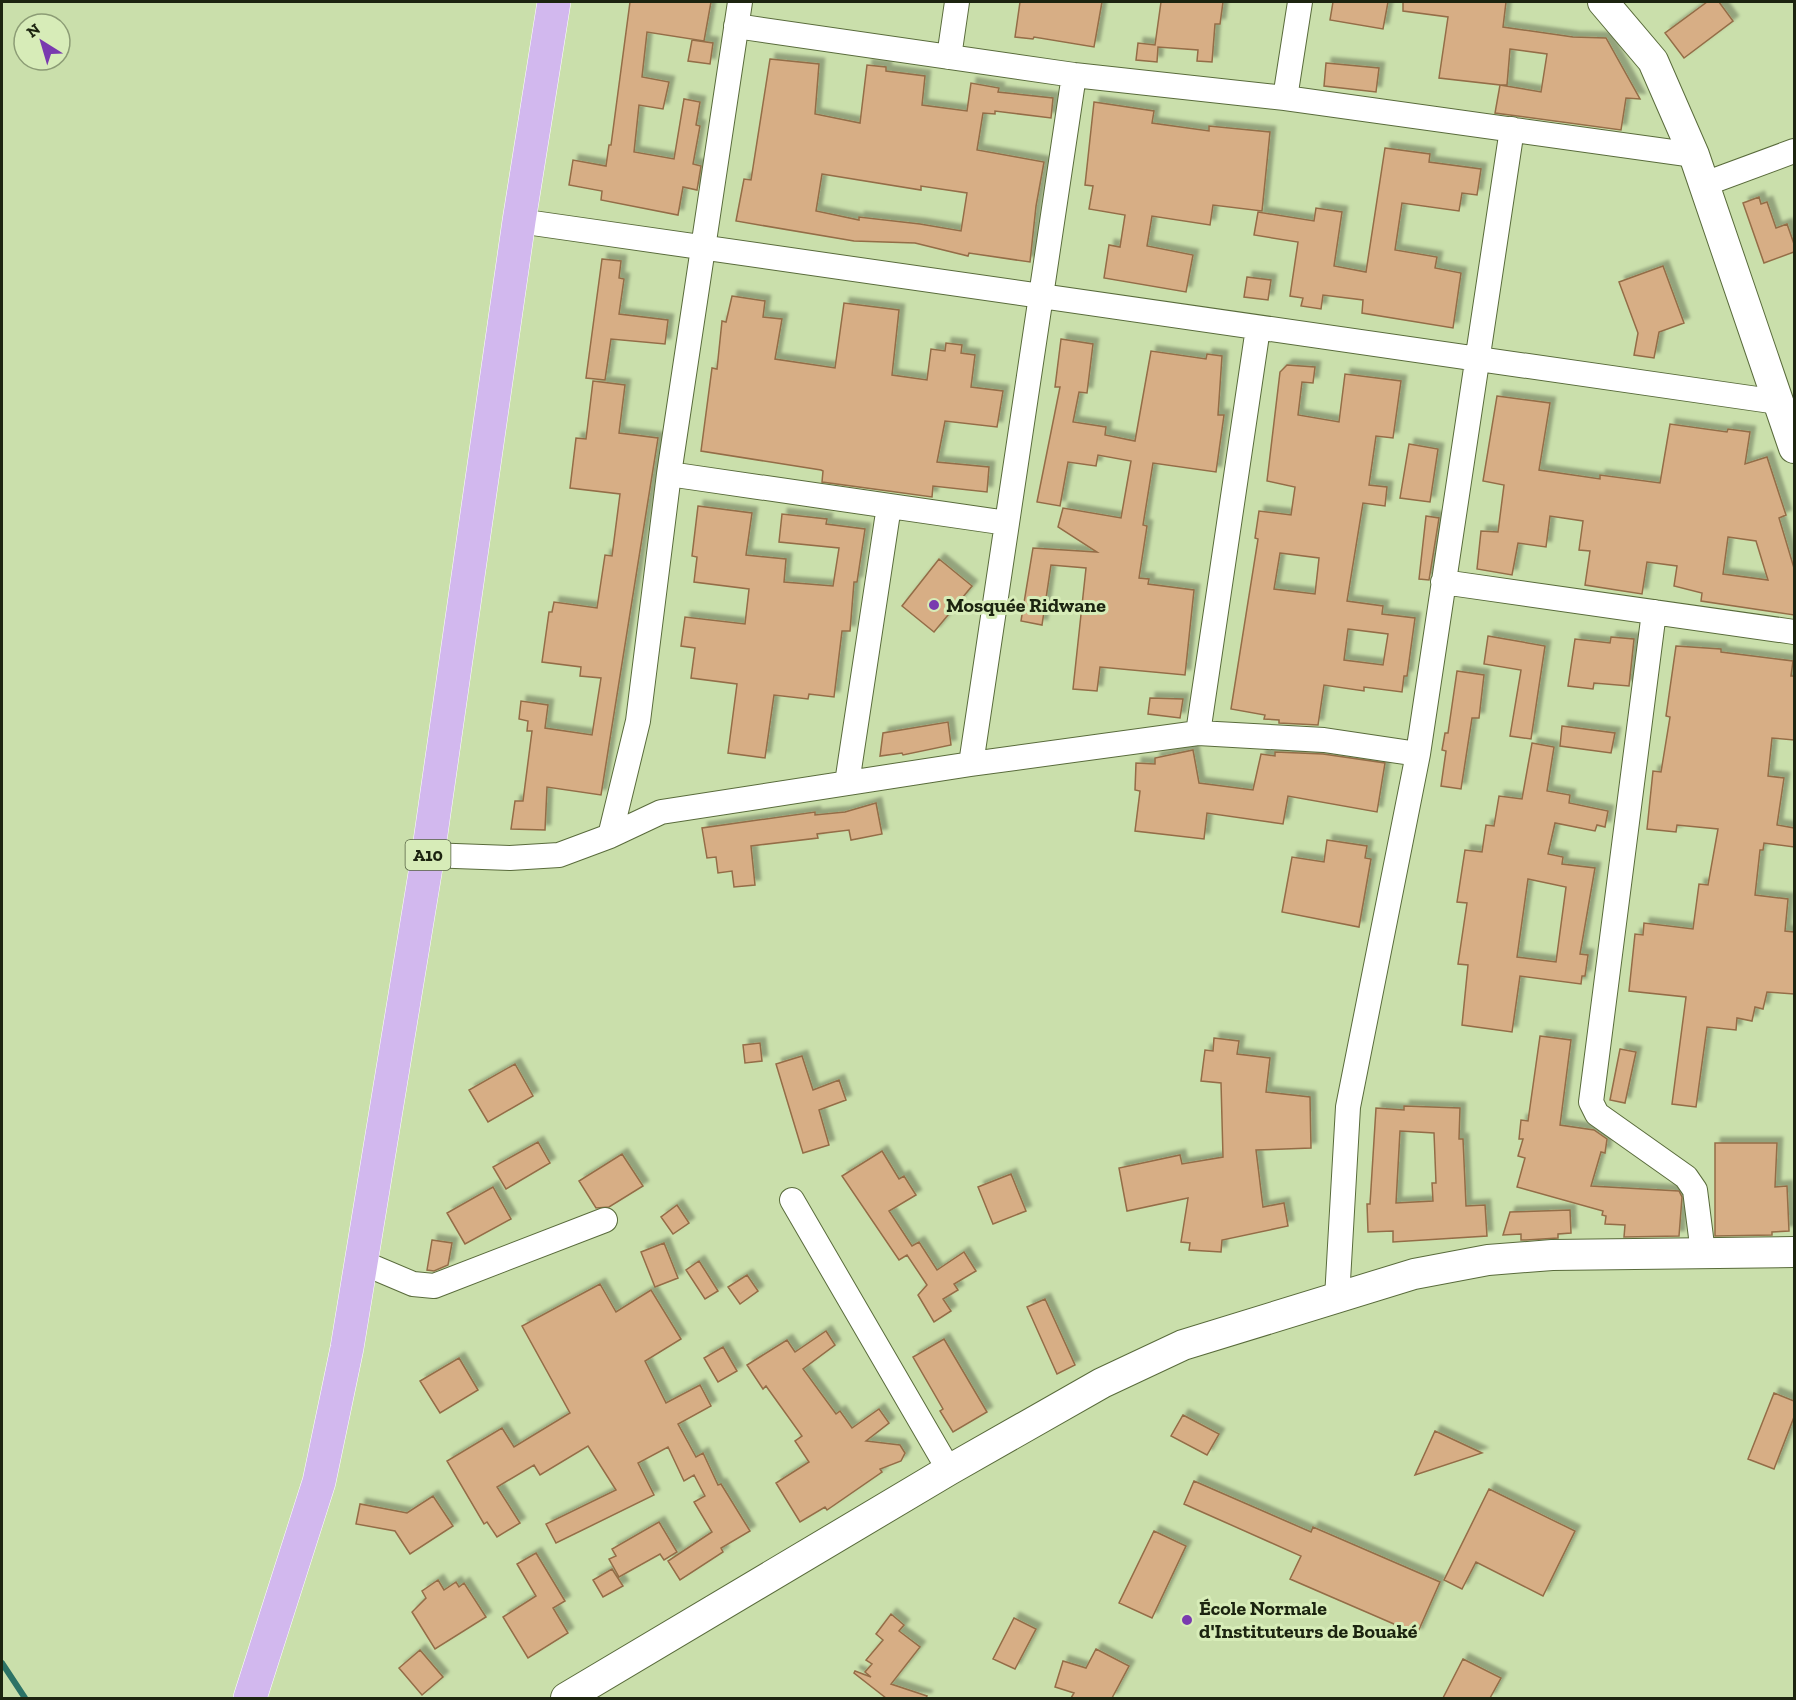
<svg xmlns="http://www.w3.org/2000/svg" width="1796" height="1700" viewBox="0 0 1796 1700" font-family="'Zilla Slab',serif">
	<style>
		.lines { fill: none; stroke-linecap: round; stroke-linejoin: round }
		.stream { stroke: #2c7366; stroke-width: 6 }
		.building { fill: #d7ae85; stroke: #946d47; stroke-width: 1.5; fill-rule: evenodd; filter: url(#shadow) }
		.minor-casing { stroke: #596b3b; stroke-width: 26 }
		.tertiary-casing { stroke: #596b3b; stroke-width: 32 }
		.primary-casing { stroke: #fff; stroke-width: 34 }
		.minor { stroke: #fff; stroke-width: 24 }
		.tertiary { stroke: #fff; stroke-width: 30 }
		.primary { stroke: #d2b8ee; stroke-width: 33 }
		.poi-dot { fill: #793aaf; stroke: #d7ecb8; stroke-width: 2 }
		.labels { text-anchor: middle; stroke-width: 6; stroke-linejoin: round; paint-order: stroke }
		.shield { fill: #d7ecb8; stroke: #546042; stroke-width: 1.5 }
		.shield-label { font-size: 18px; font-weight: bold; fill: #1c2410 }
		.poi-label { font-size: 20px; font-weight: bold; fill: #1c2410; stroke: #d7ecb8; text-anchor: start }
	</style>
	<defs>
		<filter id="shadow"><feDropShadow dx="5.5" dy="-5.5" stdDeviation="1.5" flood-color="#0004"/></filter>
	</defs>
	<rect width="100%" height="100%" fill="#cadfab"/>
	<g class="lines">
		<path class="stream" d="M2,1663L25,1698"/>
	</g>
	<path class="building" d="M630,2H711L704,41L647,32L642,77L669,82L663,109L639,105L634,152L674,159L684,99L700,102L696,125L700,126L693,164L701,166L697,190L683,187L678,215L601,200L602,191L569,185L573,160L606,166L609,145H611Z
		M1020,2H1102L1094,47L1034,37L1033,39L1015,37Z
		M1161,2H1223L1220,24H1215L1212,62L1197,61L1198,50L1158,47L1157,62L1136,60L1138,43L1155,45Z
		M1333,2H1388L1383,29L1330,20Z
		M1403,2H1506L1503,27L1573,37L1606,38L1640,99L1626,98L1621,130L1495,113L1500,85L1439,78L1448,17L1403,11ZM1510,49L1547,54L1541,92L1500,85H1507Z
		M1707,2H1719L1733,21L1684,58L1665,33Z
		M692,40L713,43L710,64L688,61Z
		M770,59L819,64L815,114L860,123L867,65L886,67V71L925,76L922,105L967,111L971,83L999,88L998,92L1053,98L1051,118L995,111V114L983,113L977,150L1044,162L1036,206L1030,262L969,253L968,256L915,243L854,241L736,221L744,179L751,180ZM822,174L921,190V186L967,193L961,231L920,224L859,217V220L816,211Z
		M1326,63L1379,68L1376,92L1324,86Z
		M1094,102L1154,111L1152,123L1209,131V126L1270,132L1262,211L1213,205L1210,225L1152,216L1147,246L1193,255L1186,292L1104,278L1109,245L1120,247L1125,215L1089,209L1093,186L1085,185Z
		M1385,148L1430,154L1429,162L1481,169L1477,195L1462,193L1459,211L1402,203L1395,250L1437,257L1435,268L1461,273L1453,328L1362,313L1363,300L1323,295L1321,309L1301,306L1303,298L1290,296L1298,242L1254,235L1258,212L1314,221L1316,208L1342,212L1334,266L1366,272Z
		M1759,197L1761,204L1767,202L1776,228L1787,224L1794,244V252L1764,263L1743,203Z
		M602,259L621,261L619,278L624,279L619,314L668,320L665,344L611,339L605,380L586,378Z
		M1663,266L1684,323L1659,332L1654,358L1634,355L1638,333L1619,282Z
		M1247,277L1271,280L1268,300L1244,297Z
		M732,296L765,301L763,317L782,319L775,359L835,368L844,303L899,310L892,375L927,380L931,349L945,351L946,343L962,345L961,353L975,355L971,387L1003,391L997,427L945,421L937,462L989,467L987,492L933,486L932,497L881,490L822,482L823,471L821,470L701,451L712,368L717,369L722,321L726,322Z
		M1061,339L1093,344L1087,393L1079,392L1073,422L1106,427L1105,435L1135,441L1151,351L1206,359L1207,354L1222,356L1218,415H1224L1216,472L1153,463L1143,525L1147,526L1139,578L1149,579L1148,584L1194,590L1185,675L1100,667L1097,691L1073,689L1086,568L1051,565L1042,625L1021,621L1033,548L1097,552L1058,527L1063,508L1121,518L1131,461L1098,455L1096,466L1068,462L1060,506L1037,502L1060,387H1055Z
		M1287,365L1315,367L1313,383L1302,382L1298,415L1339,422L1345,374L1401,381L1393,438L1376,436L1369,485L1387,487L1385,506L1363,503L1347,601L1383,606L1382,614L1415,618L1407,676H1404L1402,692L1364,687V691L1324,685L1318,725L1279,723V720L1264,719L1265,715L1231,709L1258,539L1255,538L1259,511L1291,515L1295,487L1267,481L1280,372ZM1280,553L1319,558L1315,594L1274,589ZM1348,629L1388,634L1383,665L1344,660Z
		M593,381L625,385L619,433L658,438L601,795L547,787L545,830L511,829L515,801H523L532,731H527L528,721L519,719L521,701L548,705L545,728L592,735L601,678L580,676L581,667L542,662L549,612H552L554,602L597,608L605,555L612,556L620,494L570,488L576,438L586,439Z
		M1497,396L1550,403L1539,470L1600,479V475L1660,483L1670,424L1727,432L1728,429L1750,432L1745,464L1767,457L1786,515L1779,518L1794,568V615L1701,601L1702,593L1674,586L1677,566L1647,562L1642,594L1585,585L1590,551L1579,550L1583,521L1550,516L1546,547L1518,543L1512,575L1477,569L1481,531L1498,532L1504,485L1483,481ZM1728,537L1756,541L1768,580L1723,574Z
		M1409,444L1438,449L1430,502L1400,498Z
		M698,506L752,513L746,555L786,559L784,582L833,586L839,548L779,542L782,514L827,519L826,524L865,529L857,582H854L850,631H842L834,697L809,694L808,699L774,695L765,758L728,753L737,684L691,678L695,648L681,646L685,617L745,624L749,589L694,582L697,557L692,556Z
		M1426,516L1439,518L1429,580L1419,579Z
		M939,559L972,586L934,632L902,606Z
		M1488,636L1545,646L1531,739L1510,736L1521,670L1484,664Z
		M1611,637L1634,639L1629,686L1594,683L1593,689L1568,686L1575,639L1610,643Z
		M1676,646L1721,649V652L1793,661L1791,676H1794V740L1772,738L1768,776L1784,778L1777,825L1794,828V847L1764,843L1763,850H1760L1755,895L1788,899L1785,931L1794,932V994L1767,992L1763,1009L1755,1007L1752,1021L1737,1018L1736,1030L1707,1027L1696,1107L1672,1104L1686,997L1629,991L1635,934L1643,935L1644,923L1693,929L1699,884L1708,885L1718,829L1677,825L1676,832L1647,829L1653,771L1661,772L1670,717L1666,716Z
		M1457,671L1484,675L1479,718H1472L1461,789L1441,786L1446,751L1442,750L1445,733H1448Z
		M1150,698L1183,699L1180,718L1148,714Z
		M948,722L951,745L903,755L902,753L880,756L883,733Z
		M1562,726L1615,733L1611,753L1560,746Z
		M1532,743L1554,747L1547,791L1570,795L1569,803L1608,811L1605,827L1597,825L1595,831L1555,823L1548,854L1563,857L1562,864L1595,868L1580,954L1588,955L1585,976H1582L1581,984L1520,976L1512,1032L1462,1025L1468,965L1458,964L1467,903L1457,902L1465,850L1482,852L1486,825L1494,826L1499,796L1522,799ZM1528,879L1566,887L1556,962L1517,957Z
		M1193,750L1199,783L1253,790L1261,754L1275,756V752L1323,754L1385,763L1377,812L1288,796L1283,824L1207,813L1204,839L1135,831L1140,791L1135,790L1136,763L1155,764V758Z
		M876,803L882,834L851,840L849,830L817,834L818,838L751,846L755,885L734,887L732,871L718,873L716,857L707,858L702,828L815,812V815L845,812Z
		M1327,840L1367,846L1365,858L1371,859L1359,927L1282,912L1292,857L1324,862Z
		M1540,1036L1571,1040L1560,1125L1594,1130L1607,1139L1605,1153L1601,1152L1591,1186L1679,1191L1682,1197L1679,1236L1624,1237L1625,1225L1605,1224L1606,1216L1602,1215L1603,1211L1517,1187L1525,1158L1518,1156L1523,1139H1519L1521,1120L1528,1121Z
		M1214,1038L1239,1041L1237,1054L1270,1058L1266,1092L1310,1097L1311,1148L1256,1150L1263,1207L1284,1203L1288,1226L1222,1240L1221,1252L1189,1250L1190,1243L1181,1242L1188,1198L1127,1211L1119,1168L1180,1155L1182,1164L1223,1157L1221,1083L1201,1081L1205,1050L1213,1051Z
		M760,1043L762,1061L745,1063L743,1045Z
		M1620,1049L1636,1052L1625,1103L1610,1100Z
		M802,1056L813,1090L839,1080L846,1100L819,1110L829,1145L803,1153L776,1064Z
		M515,1064L533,1096L488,1122L469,1090Z
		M1404,1106L1460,1108L1459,1139H1463L1466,1206L1485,1205L1487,1236L1393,1242V1231L1368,1232L1367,1204H1370L1376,1108L1404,1110ZM1400,1131L1434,1133L1436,1183H1432L1433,1201L1396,1203Z
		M538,1142L550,1163L506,1189L493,1167Z
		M1715,1143H1777L1775,1187L1787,1186L1789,1231L1772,1232V1235L1715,1236Z
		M882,1151L899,1179L904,1176L916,1195L889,1211L912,1246L919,1242L937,1270L964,1252L976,1271L954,1284L958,1290L943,1299L951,1311L934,1322L918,1295L927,1285L907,1255L899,1260L842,1176Z
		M622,1154L643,1186L609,1207L596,1208L579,1181Z
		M1011,1174L1026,1211L993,1224L978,1187Z
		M493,1187L511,1219L465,1244L447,1213Z
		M677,1205L689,1223L673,1234L661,1217Z
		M1570,1210L1571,1233L1558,1234V1238L1526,1240H1521V1234L1503,1235L1510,1212Z
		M432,1240L452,1243L448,1265L434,1271L427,1270Z
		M664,1243L678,1278L655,1287L641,1252Z
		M699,1261L718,1291L705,1299L686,1270Z
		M747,1275L758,1291L740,1304L728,1287Z
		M600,1284L616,1312L651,1290L681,1339L645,1361L666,1403L700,1385L711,1406L678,1424L696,1457L703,1453L718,1485L721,1484L750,1531L721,1548L723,1552L680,1580L668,1561L712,1532L694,1502L705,1496L694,1475L684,1481L668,1447L638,1463L654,1495L556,1543L546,1524L616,1490L588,1446L540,1475L534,1465L497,1487L520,1523L497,1537L487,1522L484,1524L447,1461L502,1428L514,1447L570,1413L522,1326Z
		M1045,1299L1075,1365L1057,1374L1027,1307Z
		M826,1331L835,1345L803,1369L836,1414L840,1411L852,1428L879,1409L889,1423L866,1441L900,1445L905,1453L901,1461L880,1469L882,1472L827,1510L825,1507L800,1522L776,1483L809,1462L795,1441L802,1436L766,1386L763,1389L747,1365L787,1340L795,1352Z
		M944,1339L987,1412L953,1432L940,1411L943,1409L913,1357Z
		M723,1347L737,1371L718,1382L704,1358Z
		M459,1358L478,1390L440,1413L420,1381Z
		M1774,1393L1794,1401V1417L1774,1469L1748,1459Z
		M1183,1415L1219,1434L1207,1455L1171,1436Z
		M1435,1431L1482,1453L1415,1475Z
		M1194,1481L1311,1532L1313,1527L1440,1582L1417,1634L1290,1579L1301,1556L1184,1504Z
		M1489,1489L1575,1531L1543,1596L1476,1562L1462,1589L1444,1580Z
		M433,1496L453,1526L410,1554L395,1531L356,1524L360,1504L407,1513Z
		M659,1522L677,1552L664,1560L660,1554L619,1577L609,1559L616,1556L612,1549Z
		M1154,1531L1186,1546L1152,1618L1119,1603Z
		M536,1553L565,1601L553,1608L568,1633L528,1658L503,1617L536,1596L517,1564Z
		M612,1569L623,1586L603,1597L593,1580Z
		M438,1580L444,1590L456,1582L459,1587L464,1583L486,1617L435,1649L412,1612L426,1598L422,1591Z
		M891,1614L904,1625L899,1631L920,1647L891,1684L927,1696L926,1698H886L854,1673L855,1671L871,1677L865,1672L872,1664L866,1660L883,1640L876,1634Z
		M1014,1618L1036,1629L1015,1669L993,1659Z
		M1096,1649L1129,1666L1112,1698H1071L1074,1693L1055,1687L1063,1661L1086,1668Z
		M420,1650L443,1677L422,1695L399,1668Z
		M1463,1659L1501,1678L1490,1698H1443Z"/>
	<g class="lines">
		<defs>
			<path id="minor" d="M736,26L1074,75L1285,98L1694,155
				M949,57L957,2
				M1285,98L1300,2
				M1702,185L1794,151
				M519,221L1778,402
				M669,474L1007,523
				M1443,582L1794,632
				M1654,612L1591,1102L1597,1114L1686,1177L1695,1190L1703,1253
				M1198,733L1258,328
				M971,764L1074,75
				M847,783L889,506
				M610,836L638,721L669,474L740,2
				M428,855L510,858L559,855L610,836L661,812L971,764L1198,733L1324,740L1418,754
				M792,1200L949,1470
				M361,1262L413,1284L434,1286L605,1220
				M1337,1298L1348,1107L1418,754L1512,129"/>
			<path id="tertiary" d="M1603,2L1653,61L1694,155L1794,448
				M566,1698L949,1470L1102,1383L1183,1345L1414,1274L1488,1260L1552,1255L1794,1252"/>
			<path id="primary" d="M250,1698L319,1482L347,1348L428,855L519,221L554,2"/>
		</defs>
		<use href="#minor" class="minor-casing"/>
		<use href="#tertiary" class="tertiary-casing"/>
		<use href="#primary" class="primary-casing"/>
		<use href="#minor" class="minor"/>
		<use href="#tertiary" class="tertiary"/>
		<use href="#primary" class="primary"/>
	</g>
	<g class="poi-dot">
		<circle cx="934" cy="605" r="6"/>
		<circle cx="1187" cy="1620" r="6"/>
	</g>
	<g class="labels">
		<rect class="shield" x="405.5" y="840" width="45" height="30" rx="4.5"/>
		<g class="shield-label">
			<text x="428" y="861">A10</text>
		</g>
		<g class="poi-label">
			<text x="946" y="612">Mosquée Ridwane</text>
			<text x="1199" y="1615">École Normale<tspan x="1199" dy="23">d'Instituteurs de Bouaké</tspan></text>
		</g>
	</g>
	<rect width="1796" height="1700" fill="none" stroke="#1c2410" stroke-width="6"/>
	<g transform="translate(42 42) rotate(323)"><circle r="28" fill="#d7ecb8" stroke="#8c9c75" stroke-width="1.5"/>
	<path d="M0-4.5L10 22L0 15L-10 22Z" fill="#793aaf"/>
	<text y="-9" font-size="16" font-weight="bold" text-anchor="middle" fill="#1c2410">N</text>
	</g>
</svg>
